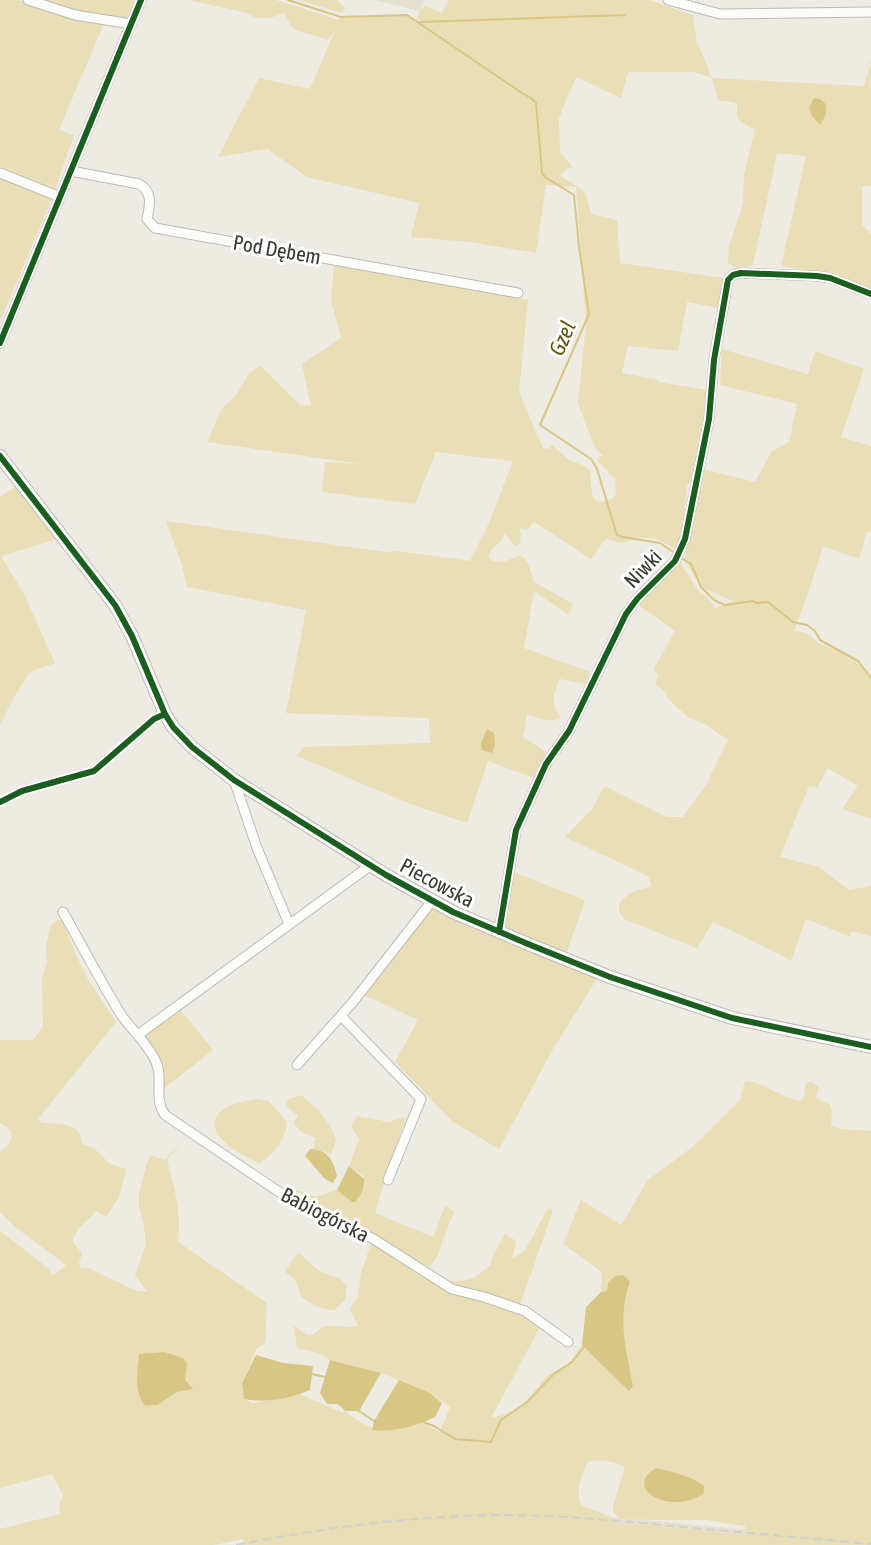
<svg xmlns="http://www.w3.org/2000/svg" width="871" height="1545" viewBox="0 0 871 1545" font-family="'Asap Condensed',sans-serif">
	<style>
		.built { fill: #e5e0d0 }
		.green { fill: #e9deb5; fill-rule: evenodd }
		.water { fill: #d8c684 }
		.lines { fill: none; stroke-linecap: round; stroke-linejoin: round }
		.stream { stroke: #d8c684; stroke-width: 2 }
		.street-casing { stroke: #bcbbb4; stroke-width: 11 }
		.secondary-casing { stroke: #bcbbb4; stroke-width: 14 }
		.street { stroke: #fcfcfb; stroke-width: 9 }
		.secondary { stroke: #fcfcfb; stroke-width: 12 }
		.rail { stroke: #d1d1cf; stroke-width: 2; stroke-dasharray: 9 4.5; stroke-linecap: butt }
		.cycleway-casing { stroke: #fff; stroke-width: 10 }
		.cycleway { stroke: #1b5e20; stroke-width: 6 }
		.labels { text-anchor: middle; stroke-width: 6; stroke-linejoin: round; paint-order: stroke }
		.street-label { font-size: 21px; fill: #393832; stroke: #fff }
		.water-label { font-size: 22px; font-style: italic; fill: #63530b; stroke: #fff }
	</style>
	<rect width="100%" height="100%" fill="#eeebe3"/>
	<path class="built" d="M375,0H425L419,11Z
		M611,1517L830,1537L871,1545L822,1543L648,1525L610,1524Z"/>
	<path class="green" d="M0,0H17L104,23L59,130L74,135L55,190L0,167Z
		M42,0H135L129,16L123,19L82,12Z
		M189,0H276L339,20L341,17L407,15L416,21L419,11L425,6L442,13L448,0H649L693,15L697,42L712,78L864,86L871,61V186H862V225L871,234V289L825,273L781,266L806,156L777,153L753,265L737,268L728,263L729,246L743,204L744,175L755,129L747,126L737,118V103L718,100L712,78L694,72H628L621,98L576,77L559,118L560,152L573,167L566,169L557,179L561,176L585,192L591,214L617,220L620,263L723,278L719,308L687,302L678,351L628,346L622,373L658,380V382L708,390L702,435L692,481L687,485L683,528L676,549L655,538H633C626,545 615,543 606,538L591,559L534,522L528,529L519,528L521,534L520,543L515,546L504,533L501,541L492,549L489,557L493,562L506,561L520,555C531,562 530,571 534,582L573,604L569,615L534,591L524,648L590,672L585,684L560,679C553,693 550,704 561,717C551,724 537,718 527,714L523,737L546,752L534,778L488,761L467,823L410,804L297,756L304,747L430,743L429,718L286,713L306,610L187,587L182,565L166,521L386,552L397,551L470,561L489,523L513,461L436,452L415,504L322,492L325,462L361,464L207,442L221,410L236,395L249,373L261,366L300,405L311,406L302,364L341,338L331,300L334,263L399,278L400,275L528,300L519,392L543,448L549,449L552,445L569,460L585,466L590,471L592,495L598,503L612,499L616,495L615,479L597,460L599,456H603L594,446L578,403L586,324L576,187L546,185L536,253L470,242L411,237L419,203L307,177L267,149L218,157L259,78L310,89L336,28L328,40L293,29L284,13L270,18H256L247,13Z
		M299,0H334L338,1L345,8L342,13Z
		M0,176L54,194L0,321Z
		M722,349L808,374L815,351L864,369L841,437L871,446V532L867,531L859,559L823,546L808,594L794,631L807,633L818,643L844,653L851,662L848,654L871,677V819L842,809L858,786L828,768L817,788L809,786L780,857L819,867L849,890L871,886V936L851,931V937L806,919L791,961L781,955L713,922L697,948L624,919C622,916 620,914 619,911C617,895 641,888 652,887L648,876L565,837L593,808L604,786L667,817H683L706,785L728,740L708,726L688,717L668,699L665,692L655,684L658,676L654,669L675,631L637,604L680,562L699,592L707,597L715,608L733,601L701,587L684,559L694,523L703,469L755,482L771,452L789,442L797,404L720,385Z
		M16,486L57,539L1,556L25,596L55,663L30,672L14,697L0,725V497Z
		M513,872L585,900L567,952L598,977L553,1049L499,1149L453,1122L395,1062L418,1020L362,994L432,901L500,926Z
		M58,919L62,921L76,955L89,981L116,1022L38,1119L42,1123C53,1124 75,1122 80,1135C81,1138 81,1141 82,1144L94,1148L110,1164L126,1169L119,1197L106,1217L96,1211C88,1222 75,1227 73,1242L82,1253L79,1263L82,1270L83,1267L88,1268L137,1291L147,1292L135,1275L146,1245L144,1226L139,1206V1194L147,1163L151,1155L165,1160L184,1139L167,1160C174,1187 182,1213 178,1242L267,1303L265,1340L264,1344L257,1348L242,1383L244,1399L252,1403L299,1394L343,1413L345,1411C371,1433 391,1434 422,1423L440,1432L450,1407L430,1393L399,1380L381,1373L330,1360L318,1353L297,1348L294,1326L308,1335H313C316,1333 318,1330 321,1328C330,1322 346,1330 358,1326L350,1309L358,1297L361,1274L371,1243L445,1288L452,1281C477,1280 472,1279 491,1265V1260L505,1234L516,1241L512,1258L524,1252L548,1208L553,1211L517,1313L524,1316L540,1327L491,1418L507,1414L524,1404L547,1376L568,1364L582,1345L629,1390L633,1386C625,1348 617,1320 630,1282L607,1291L601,1292L602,1272L563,1244L581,1200L621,1225L648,1180L695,1145L742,1098L741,1095L745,1081C765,1082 781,1098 800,1101L804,1098L806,1083L811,1082L819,1087L816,1098L830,1105L832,1111L831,1126L842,1129L871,1131V1545H238L244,1543L243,1539L214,1545H0V1529L60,1514L59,1505L63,1495L52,1474L0,1488V1231L49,1269L52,1276L66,1265L15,1227L0,1212V1151C10,1147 12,1140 11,1130L0,1123V1040H33L43,1026L42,979L47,963L46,948L50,926ZM139,1355H151L187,1363L185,1380L192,1389L177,1392L157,1405L146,1406L138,1367ZM604,1460L625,1466L613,1506V1512L619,1518L649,1520H706L745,1526L747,1535L648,1525L610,1524L611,1517L581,1505C575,1489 582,1476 588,1461Z
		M180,1009L213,1050L162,1090L144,1034Z
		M301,1095C317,1107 331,1122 336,1141L330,1156L326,1152L313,1149L316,1138L300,1131L294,1123L298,1115L290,1110L286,1104L289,1099Z
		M258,1099L269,1101L287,1122C285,1140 275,1154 259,1163C248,1159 222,1144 217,1133C205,1108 241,1101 258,1099Z
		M357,1116L389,1122L407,1116L385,1177L375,1213L433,1237L445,1206L454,1211L436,1259L430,1266L417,1262L368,1230L333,1218L291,1197L295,1191H300L316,1197L337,1190L352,1202H355L365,1185L363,1176L349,1166L359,1139L351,1126Z
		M300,1253C307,1260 313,1268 322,1272C334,1278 338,1274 347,1286L345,1300L334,1310C322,1310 310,1304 301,1296L295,1279L285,1272L295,1256Z"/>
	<path class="water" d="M814,98C832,100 827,115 820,125L812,116L809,107Z
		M487,729L494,733L495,744L492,753L482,750L481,743Z
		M310,1149C328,1150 333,1159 337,1176L333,1183L325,1179L305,1156Z
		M349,1166L364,1179C365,1188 361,1195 355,1202H352L337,1190Z
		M623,1275L630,1282C617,1319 626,1349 633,1386L629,1391L582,1345L586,1307L601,1292L607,1291L608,1283L615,1276Z
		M164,1352L183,1358L187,1363L185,1380L193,1389L177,1392L157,1405L146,1406C133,1394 138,1371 139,1354Z
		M256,1355L283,1363L313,1366L310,1390C290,1399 266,1403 244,1399L242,1383Z
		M330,1360L381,1373L359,1411H345L338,1404H327L320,1393Z
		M399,1380L430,1393L442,1403L435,1417C414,1427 395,1432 372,1430L374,1421Z
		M656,1468C673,1472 691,1476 704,1486L703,1494C669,1516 622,1488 656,1468Z"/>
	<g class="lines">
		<path class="stream" d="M288,0L341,17L407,15L522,93L531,98L536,103L542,173L545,177L574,195L579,247L589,314L540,425L591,459L597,469L617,535L623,537L660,543L676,554
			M421,22L625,15
			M681,558L691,564L701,587L714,600L725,605L753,601L757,603L768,602L793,622L807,625L815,631L820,640L858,661L871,678
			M312,1374L325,1377
			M359,1411L374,1421
			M423,1422L434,1426L455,1439L491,1442L501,1420L527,1402L554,1374L572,1362L584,1347"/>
		<defs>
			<path id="street" d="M28,0L75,15L131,24
				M668,0L720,14L871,12
				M71,171L139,184C153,192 150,205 147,219L155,228L518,293
				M0,173L60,197
				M0,343L141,0
				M234,780L257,848L289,924
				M63,912C82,946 100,980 120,1013C131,1030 148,1043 156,1062C164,1080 153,1098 165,1115L294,1202L330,1222L372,1238L452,1289L484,1297L525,1311L568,1342
				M499,932L516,830L546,764L569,731L626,614L637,599L675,561L685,539L709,419L714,360L728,280L733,275L741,273L817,276L830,278L871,294
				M341,1016L421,1099L388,1180
				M139,1034L371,865
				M297,1065L353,1002L432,901"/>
			<path id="secondary" d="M0,456L115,605L132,636L165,714L173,727L192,747L234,780L386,875L453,912L528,944L610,977L732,1018L871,1047"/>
		</defs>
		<use href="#street" class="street-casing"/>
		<use href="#secondary" class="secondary-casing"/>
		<use href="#street" class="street"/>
		<use href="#secondary" class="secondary"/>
		<path class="rail" d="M236,1545C323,1528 410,1516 499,1515C556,1515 614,1520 671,1526C738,1532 804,1538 871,1544"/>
		<defs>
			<path id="cycleway" d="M0,343L141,0
				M0,456L115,605L132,636L165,714L173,727L192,747L234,780L386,875L453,912L528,944L610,977L732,1018L871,1047
				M0,802L22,791L94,771L154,719L165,714
				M499,932L516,830L546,764L569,731L626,614L637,599L675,561L685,539L709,419L714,360L728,280L733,275L741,273L817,276L830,278L871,294"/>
		</defs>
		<use href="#cycleway" class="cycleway-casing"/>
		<use href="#cycleway" class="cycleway"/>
	</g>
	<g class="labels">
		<g class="street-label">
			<text transform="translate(277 250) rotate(10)" y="7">Pod Dębem</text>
			<text transform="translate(643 569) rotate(-46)" y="7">Niwki</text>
			<text transform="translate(437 883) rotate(28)" y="7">Piecowska</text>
			<text transform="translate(325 1215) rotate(27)" y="7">Babiogórska</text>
		</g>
		<g class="water-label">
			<text transform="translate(562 338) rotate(-66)" y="8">Gzel</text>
		</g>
	</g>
</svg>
